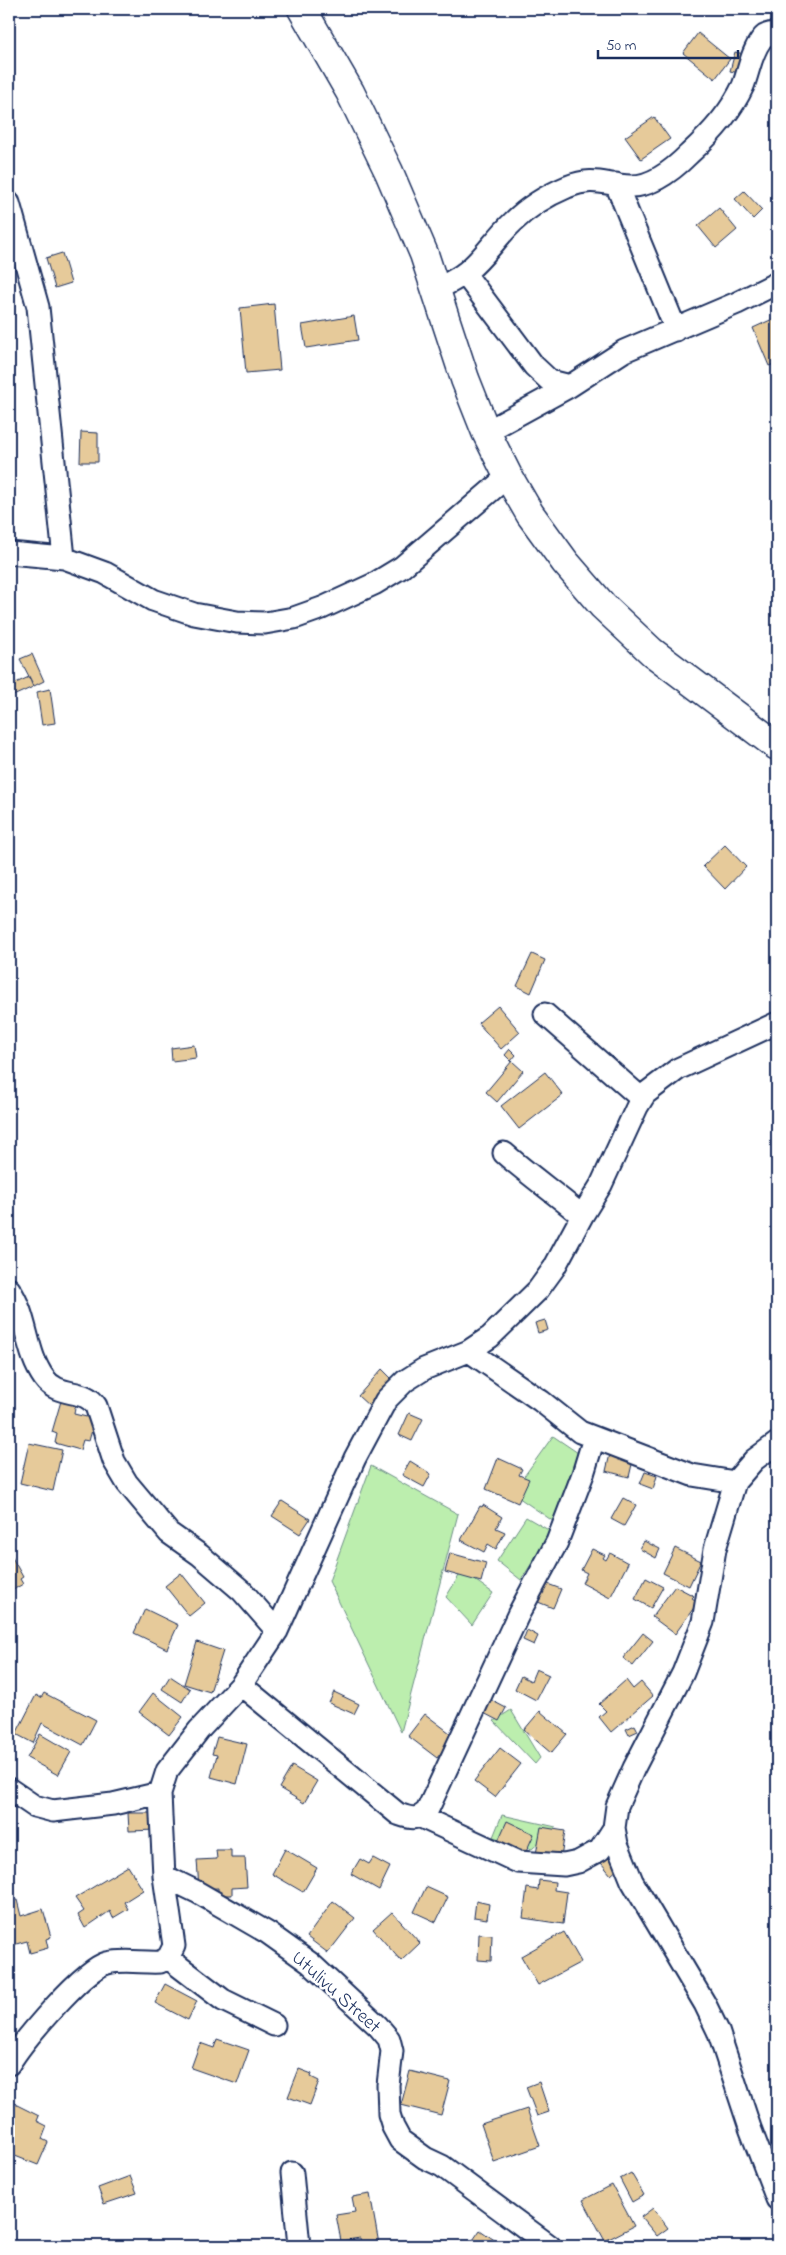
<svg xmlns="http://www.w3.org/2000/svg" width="786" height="2255" viewBox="0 0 786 2255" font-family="'Indie Flower',sans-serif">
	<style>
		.green { fill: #bceeae; stroke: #6c8e86 }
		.building { fill: #e6ca9a; stroke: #1b2f5e }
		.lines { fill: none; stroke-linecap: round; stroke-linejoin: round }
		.street-casing { stroke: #1b2f5e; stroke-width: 25 }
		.secondary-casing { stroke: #1b2f5e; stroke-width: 31 }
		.street { stroke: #fff; stroke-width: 21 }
		.secondary { stroke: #fff; stroke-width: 28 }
		.labels { text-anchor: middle; stroke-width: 5; stroke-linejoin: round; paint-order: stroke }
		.street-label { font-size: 20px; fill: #1b2f5e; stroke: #fff }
	</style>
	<rect width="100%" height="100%" fill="#fff"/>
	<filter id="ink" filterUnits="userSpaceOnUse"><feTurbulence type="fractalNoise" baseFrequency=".02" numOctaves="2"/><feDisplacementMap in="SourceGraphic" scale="10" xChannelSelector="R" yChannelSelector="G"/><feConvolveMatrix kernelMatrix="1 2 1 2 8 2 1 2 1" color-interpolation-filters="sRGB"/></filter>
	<g filter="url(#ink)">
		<path class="green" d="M553,1436L584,1457L563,1528L512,1493Z
			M371,1466L458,1514L401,1732L329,1581Z
			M526,1517L552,1532L521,1580L497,1561Z
			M462,1571L493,1593L472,1625L446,1597Z
			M511,1710L540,1758L535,1764L494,1721Z
			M502,1815L556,1827L532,1849L493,1837Z"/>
		<path class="building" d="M698,33L730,59L715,79L683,53Z
			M735,52L744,54L739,73L730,71Z
			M654,117L670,139L641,159L625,137Z
			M744,191L762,210L753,219L735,199Z
			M719,208L737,230L716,248L698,226Z
			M62,253L71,283L55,288L46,258Z
			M274,304L280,370L246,373L240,308Z
			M354,316L358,340L306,348L302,325Z
			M777,317V363L769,366L753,328Z
			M81,432L98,433V462H80Z
			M32,654L44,681L34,686L20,659Z
			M29,677L33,687L13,696L9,686Z
			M50,689L55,723L42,725L37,692Z
			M725,845L746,867L725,889L703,866Z
			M532,954L545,960L531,993L517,986Z
			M498,1006L520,1032L501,1049L478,1023Z
			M194,1045L196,1058L172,1061L171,1048Z
			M510,1049L516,1055L511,1061L505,1055Z
			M512,1061L523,1071L497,1102L486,1092Z
			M545,1072L563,1095L519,1129L501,1106Z
			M545,1320L548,1330L538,1333L535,1323Z
			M382,1369L393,1380L369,1406L358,1396Z
			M61,1401L76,1403L74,1414L95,1419L89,1441L83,1440L80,1450L55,1443L57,1434L52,1432Z
			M409,1413L423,1419L412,1441L399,1435Z
			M29,1443L62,1450L53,1491L20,1483Z
			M610,1454L633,1460L629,1477L606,1471Z
			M498,1458L522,1469L519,1475L529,1479L518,1503L486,1489Z
			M410,1461L431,1474L424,1487L402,1475Z
			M645,1472L657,1476L653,1489L640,1484Z
			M623,1498L636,1505L624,1526L611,1519Z
			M282,1501L310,1519L300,1534L272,1516Z
			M483,1505L502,1517L496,1528L505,1532L496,1549L488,1544L484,1552L461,1540L480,1506L482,1507Z
			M644,1541L660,1549L656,1558L640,1549Z
			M675,1548L701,1561L689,1586L663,1573Z
			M592,1549L605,1555L603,1558L606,1560L610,1553L628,1563L610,1598L582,1583L587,1573L581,1570Z
			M9,1552L23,1577L20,1579L23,1584L11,1591L9,1588Z
			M450,1553L486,1563L481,1582L445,1572Z
			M181,1573L205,1603L189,1616L165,1586Z
			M646,1578L663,1587L651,1608L635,1599Z
			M545,1583L561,1589L553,1608L538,1602Z
			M675,1586L694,1596L692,1598L698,1602L675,1634L652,1617Z
			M145,1609L178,1625L167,1649L134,1633Z
			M527,1630L538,1636L534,1645L523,1640Z
			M643,1633L653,1641L633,1666L623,1658Z
			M197,1642L223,1651L210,1692L184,1684Z
			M536,1669L549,1675L536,1700L515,1689L521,1676L531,1681Z
			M170,1676L190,1689L182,1702L162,1689Z
			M626,1680L633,1689L641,1682L653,1696L611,1732L599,1717L606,1711L599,1704Z
			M334,1692L359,1704L354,1714L329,1703Z
			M44,1693L96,1720L83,1745L42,1723L33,1743L16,1734L36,1695L41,1698Z
			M153,1693L183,1717L169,1735L139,1712Z
			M487,1698L506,1708L499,1721L480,1711Z
			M540,1711L567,1734L551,1753L524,1730Z
			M425,1714L454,1736L437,1758L408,1736Z
			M635,1725L638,1731L629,1735L626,1729Z
			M40,1734L71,1752L58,1775L27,1758Z
			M217,1737L247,1744L237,1784L211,1777L217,1755L212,1754Z
			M500,1748L521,1764L495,1797L474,1781Z
			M292,1766L317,1781L304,1803L279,1788Z
			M128,1813H155L156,1830L129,1831Z
			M507,1821L534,1834L525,1854L498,1841Z
			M541,1827L565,1831L561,1858L536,1854Z
			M285,1849L317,1868L303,1892L272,1874Z
			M216,1850H231V1858H245L247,1887L232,1888V1895H218V1888L199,1889L197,1860L217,1859Z
			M606,1851L619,1868L611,1875L597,1858Z
			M373,1858L390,1867L379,1890L351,1874L360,1859L369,1864Z
			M128,1866L143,1890L124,1902L128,1909L113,1918L110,1911L85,1928L78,1915L84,1911L75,1898Z
			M539,1880L555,1882L554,1890L567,1892L563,1924L523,1918L527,1888L538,1890Z
			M426,1887L448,1897L436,1922L414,1912Z
			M17,1900L21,1916L43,1909L51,1937L46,1939L48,1948L30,1953L27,1941L9,1946V1902Z
			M333,1901L355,1918L328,1953L307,1937Z
			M476,1901L489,1904L487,1919L474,1917Z
			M392,1912L420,1943L401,1961L373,1929Z
			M564,1932L581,1962L538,1985L521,1956Z
			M479,1934L492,1935L491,1961L478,1960Z
			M165,1984L197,2001L188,2020L155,2003Z
			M217,2039L249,2050L237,2084L191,2068L200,2043L214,2048Z
			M299,2069L312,2074L311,2077L319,2081L310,2105L288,2097Z
			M410,2071L450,2081L441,2115L401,2105Z
			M539,2082L549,2112L537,2116L526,2087Z
			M13,2103L39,2116L37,2121L47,2126L42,2139L48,2142L38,2165L10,2154L13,2149L9,2147V2108L11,2109Z
			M527,2109L540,2146L494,2162L481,2124Z
			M631,2173L644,2195L632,2202L620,2179Z
			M130,2176L137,2193L104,2204L98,2188Z
			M612,2185L634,2226L605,2241L583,2200Z
			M370,2194L379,2244L361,2246L360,2238L341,2241L336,2215L355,2212L352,2197Z
			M653,2208L668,2228L657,2236L641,2217Z
			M480,2230L503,2246H469Z"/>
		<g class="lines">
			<defs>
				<path id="street" d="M616,184L676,330
					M9,203L38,307L64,558
					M465,274L534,366L550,381L570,386
					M436,290C446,284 458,279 466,272C484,258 496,238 513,222C527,208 548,195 567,187C595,176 604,185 630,186C652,187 674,169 689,154C710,135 731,112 743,86C749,71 751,53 761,40C765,34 771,33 777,34
					M486,432L570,386L624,351L737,303L777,283
					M9,553L64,558L105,573L153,600L194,614L237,622L265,623L294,618L322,608L374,584L402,567L508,476
					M545,1014L642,1099
					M504,1153C529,1175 556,1194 582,1216
					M9,1289C28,1316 25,1352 44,1378C59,1399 84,1387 96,1406L114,1461L127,1483L169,1533L200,1555L242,1591L277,1631
					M469,1351L541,1401L580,1432L692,1475L735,1482
					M777,1443L754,1460L735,1482L715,1549L703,1622L683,1673L634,1768L617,1806L614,1828L617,1844L632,1881L705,2004L718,2031L750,2128L777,2199
					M241,1685L398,1814C410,1818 417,1821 427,1811L518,1615L557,1542L583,1474L594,1438
					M9,1789L34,1806L53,1811L113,1804L160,1793
					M421,1817L518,1862L564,1865L578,1862L600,1850L614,1828
					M164,1876L197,1892L268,1933L310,1963L378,2026L389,2039L392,2051L388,2085L389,2114L393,2127L400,2140L425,2158L442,2166L550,2246
					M168,1958L223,2000L274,2025
					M9,2064C23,2041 83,1969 107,1963C124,1959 143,1963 160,1962L168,1958L174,1946L164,1876L161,1816L160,1793L167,1771L199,1730L241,1685L277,1631L355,1458L386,1400L405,1381L424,1369L469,1351L490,1337L538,1290L554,1268L582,1216L601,1185L637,1107L645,1094L678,1069L777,1023
					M292,2173L299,2246"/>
				<path id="secondary" d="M302,9L350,92L389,172L424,254L465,379L486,432L508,476L530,514L565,562L603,606L652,652L777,746"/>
			</defs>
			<use href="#street" class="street-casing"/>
			<use href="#secondary" class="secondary-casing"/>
			<use href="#street" class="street"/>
			<use href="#secondary" class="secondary"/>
		</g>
	</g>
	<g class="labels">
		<g class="street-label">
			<text transform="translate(337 1991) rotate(42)" y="7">Utulivu Street</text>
		</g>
	</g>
	<rect width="786" height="2255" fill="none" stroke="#fff" stroke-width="30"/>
	<rect x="15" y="15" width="756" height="2225" fill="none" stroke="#1b2f5e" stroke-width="2" filter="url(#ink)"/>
	<path d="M598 50v8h140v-8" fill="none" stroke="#1b2f5e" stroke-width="2.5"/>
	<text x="606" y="50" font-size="15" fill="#1b2f5e" stroke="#ffffff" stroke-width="4" paint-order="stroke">50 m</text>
</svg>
